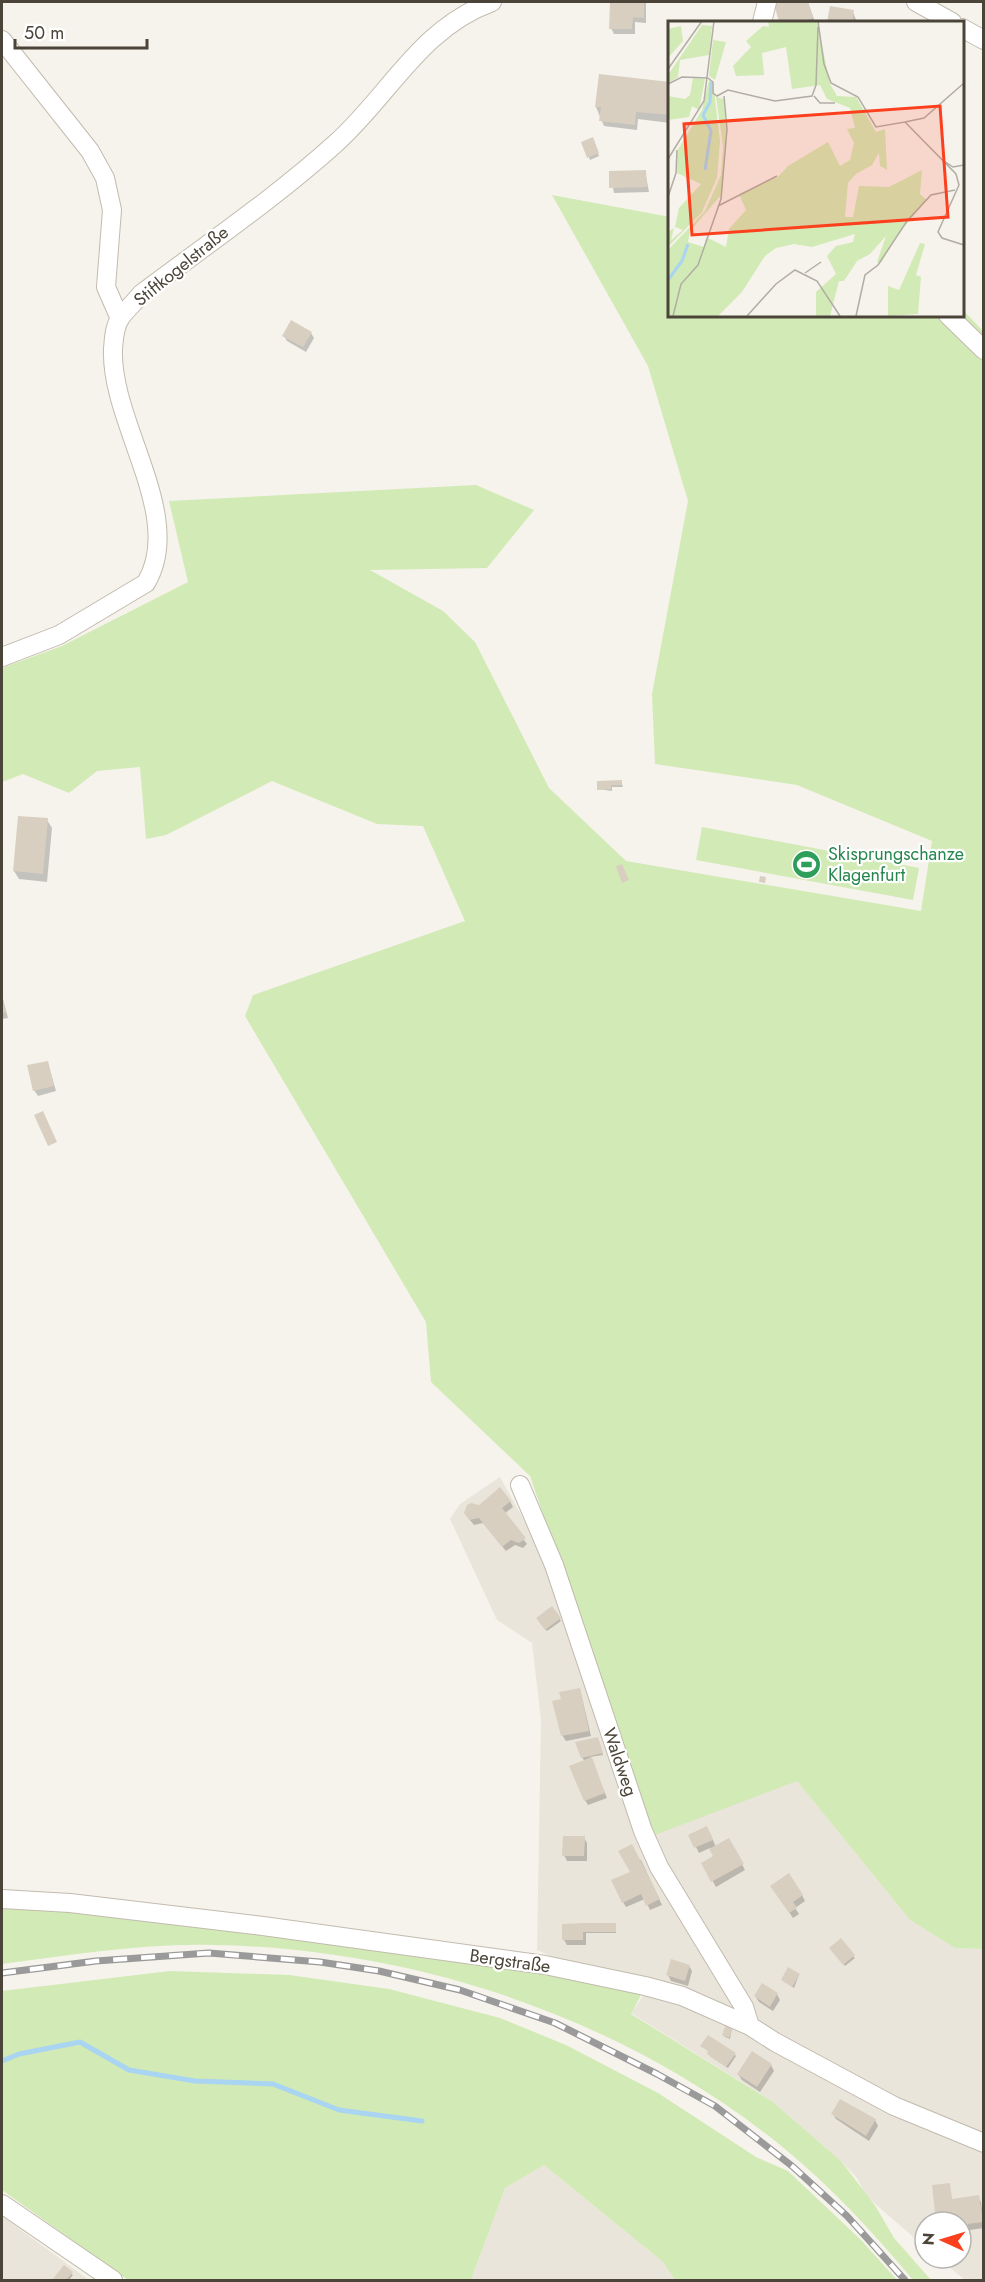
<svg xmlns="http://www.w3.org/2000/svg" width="985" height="2282" viewBox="0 0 985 2282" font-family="Jost,sans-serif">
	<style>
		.residential { fill: #eae5da }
		.green { fill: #d2eab5 }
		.shadow { fill: #0003 }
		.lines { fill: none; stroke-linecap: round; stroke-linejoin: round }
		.stream { stroke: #a9d4f2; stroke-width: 5 }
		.building { fill: #d8cfc1 }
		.minor-casing { stroke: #c2bbae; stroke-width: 20 }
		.minor { stroke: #fff; stroke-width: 18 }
		.rail-casing { stroke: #9a9a9a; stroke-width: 7 }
		.rail { stroke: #fff; stroke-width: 4.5; stroke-dasharray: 14; stroke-linecap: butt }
		.labels { text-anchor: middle; stroke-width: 4.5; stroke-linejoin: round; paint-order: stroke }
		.street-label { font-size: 18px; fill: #4b4439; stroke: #fff }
		.leisure-label { font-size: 18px; fill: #27864d; stroke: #fff; text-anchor: start }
		.inset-river { fill: none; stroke: #a9d4f2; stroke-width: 3 }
		.inset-road { fill: none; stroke: #b2ada4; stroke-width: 1.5 }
		.view { fill: #fc3f1d; fill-opacity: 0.15; stroke: #fc3f1d; stroke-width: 3 }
		.inset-edge { fill: none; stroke: #4b4439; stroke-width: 3 }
	</style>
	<rect width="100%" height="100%" fill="#f6f3ec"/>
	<path class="residential" d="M500,1477L548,1563L797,1781L910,1920L955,1948L983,1949V2280H965L938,2258H961V2222H925V2247L866,2196L857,2178L841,2161L773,2102L631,2013L654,1980L560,1960L537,1950L541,1720L532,1643L497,1620L450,1519L460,1504Z
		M544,2165L663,2262L675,2280H471L505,2188Z
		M2,2216L89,2280H2Z"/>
	<path class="green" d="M552,195L670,217V315H962L963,310L983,331V1949L955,1948L910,1920L797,1781L652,1836L530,1476L431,1382L426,1322L245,1016L253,995L465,921L423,826L377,824L272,781L166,835L146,839L140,767L97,771L69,793L23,774L2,782V668L62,646L188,582L169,501L476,485L534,510L487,568L370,570L443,611L475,642L549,788L626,861L921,911L932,841L797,785L655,764L652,694L688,501L648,366Z
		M702,827L919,868L913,900L696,860Z
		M2,1905L63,1908L542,1970L643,1991L631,2014L773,2102L841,2161L876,2207L894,2238L931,2280H913C874,2233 832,2188 785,2149C626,2019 419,1949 215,1945C144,1943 71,1955 2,1964Z
		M170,1971L289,1975L389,1989L500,2018L566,2045L658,2093L756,2157L788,2171L861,2240L897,2280H675L663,2262L544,2165L505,2188L471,2280H128L2,2190V1991Z"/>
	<path class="shadow" d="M611,2H646V23L635,22V34H614L611,28Z
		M789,2H808L815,22H780L776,6Z
		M831,8L853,12L857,22H829Z
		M670,84V123L638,119L637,130L604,126L596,107Z
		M594,141L599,156L590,160L583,143Z
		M645,171L649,192L614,193L610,172Z
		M311,333L314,338L306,352L287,341L284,336Z
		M621,781L623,787H612V791L598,789Z
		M47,820L52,828L47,882L19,879L14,871Z
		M2,995L8,1018L2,1019Z
		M48,1063L56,1091L38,1096L34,1090Z
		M510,1501L513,1507L504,1514L527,1544L523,1548L515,1545L506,1551L483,1523L474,1525L469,1519L479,1507Z
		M552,1608L561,1621L547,1631L538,1618Z
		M580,1689L591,1736L566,1741L562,1735L563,1700Z
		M598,1740L603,1755L590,1757L607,1798L588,1805L585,1800V1762L582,1757Z
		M710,1833L716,1847L729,1840L745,1870L716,1887L703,1864L715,1857L710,1848L699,1853L690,1835Z
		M584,1838L587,1843V1861H567L564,1855Z
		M620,1852L641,1860L662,1905L650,1910L645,1899L626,1907L623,1902L632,1872Z
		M775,1891L802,1895L805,1901L795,1908L799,1914L793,1918Z
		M615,1924L616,1933H586V1945H567L564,1940V1926Z
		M832,1950L853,1956L855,1958L845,1966Z
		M689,1966L692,1971L688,1986L671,1981L668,1975Z
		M799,1975L794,1988L783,1980Z
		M777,1994L780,2000L773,2011L759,2002L755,1996Z
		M732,2028L730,2039L725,2037L723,2035Z
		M702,2046L734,2054L736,2056L728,2068L710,2056V2052Z
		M771,2065L774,2071L760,2092L742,2080L738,2074Z
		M833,2114L875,2120L878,2126L869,2141L836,2119Z
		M949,2184L952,2200L978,2197L981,2202L984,2228L970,2230L971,2237L961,2238V2222H938Z
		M64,2267L73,2275L69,2280H54Z"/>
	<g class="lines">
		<path class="stream" d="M2,2061L19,2054L80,2042L129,2070L195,2081L273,2084L339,2110L422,2121"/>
	</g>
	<path class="building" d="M610,2H644V18L633,17L632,29H609Z
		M784,2H808L813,18L799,22H779L774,4Z
		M830,6L854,10L852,22H827Z
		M599,74L670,82V115L636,112L635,125L599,121L601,107H595Z
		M593,137L599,153L587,158L581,142Z
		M646,170L647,187L609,188V171Z
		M291,320L312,332L303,347L282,336Z
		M622,780V785H611V789L597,790V781Z
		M18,816L48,818L43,874L13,871Z
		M622,864L629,880L622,883L616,866Z
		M760,876L766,877L765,883L759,882Z
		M2,997L6,1012L2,1013Z
		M48,1061L54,1086L33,1091L27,1065Z
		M43,1111L57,1142L48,1146L34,1115Z
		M500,1487L511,1501L502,1508L526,1538L519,1543L511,1540L502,1547L479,1518L469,1520L464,1513L467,1505L471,1503L479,1505Z
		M552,1606L561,1618L545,1630L536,1618Z
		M580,1688L589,1731L561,1736L552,1701L561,1699L559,1692Z
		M598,1737L603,1753L581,1758L575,1742Z
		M592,1757L605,1793L584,1801L569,1766Z
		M707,1826L713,1840L694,1848L688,1835Z
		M563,1836H585L584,1856H562Z
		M729,1838L744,1864L711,1882L701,1863L713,1856L709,1849Z
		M632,1844L660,1899L646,1906L641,1894L622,1903L611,1880L630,1872L618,1851Z
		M789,1873L803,1895L793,1902L797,1908L789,1913L770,1886Z
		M583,1923H616V1932H583V1940H562V1924Z
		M841,1938L855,1955L843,1965L829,1948Z
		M671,1959L690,1965L685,1981L666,1975Z
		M788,1967L800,1974L792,1987L781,1980Z
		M762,1983L778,1993L770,2007L754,1996Z
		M726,2024L733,2027L729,2038L722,2035Z
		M708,2035L736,2053L726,2067L707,2054L708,2051L700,2046Z
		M752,2051L772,2064L757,2087L737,2074Z
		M840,2099L876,2119L866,2136L831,2114Z
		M950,2183L952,2199L979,2195L983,2222L968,2224V2231L961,2232V2222H936L932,2185Z
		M64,2265L73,2272L66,2280H52Z"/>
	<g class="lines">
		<defs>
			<path id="minor" d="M916,2L952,22
				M762,22L767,2
				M962,28L984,40
				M2,40L90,151L105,178L112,210L106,287L120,319
				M948,315L984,350
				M2,657L59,635L146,583C186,516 110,423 113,349C114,338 114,328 120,318C126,310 135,302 141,294C206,245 275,198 335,144C389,96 420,28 492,2
				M520,1485L554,1565L643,1831L659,1867L744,2007L750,2026
				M2,1899L70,1903L263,1926L545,1965L645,1986L682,1996L750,2026L775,2042L894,2106L984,2143
				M2,2204L113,2280"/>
		</defs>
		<use href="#minor" class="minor-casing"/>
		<use href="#minor" class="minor"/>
		<defs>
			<path id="rail" d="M2,1973L96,1961L209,1953L320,1962L379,1971L460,1990L555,2023L657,2074L715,2106L792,2166L847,2216L905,2280"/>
		</defs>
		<use href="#rail" class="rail-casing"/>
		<use href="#rail" class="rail"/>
	</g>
	<defs>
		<symbol id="stadium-disc" viewBox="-11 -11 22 22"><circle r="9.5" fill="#2e9e5b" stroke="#fff"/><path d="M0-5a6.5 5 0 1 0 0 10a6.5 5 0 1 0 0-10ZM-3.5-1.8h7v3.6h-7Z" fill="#fff"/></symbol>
	</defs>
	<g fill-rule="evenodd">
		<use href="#stadium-disc" x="790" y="848" width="33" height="33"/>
	</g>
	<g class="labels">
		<g class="street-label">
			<text transform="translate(181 266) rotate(-39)" y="6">Stiftkogelstraße</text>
			<text transform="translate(620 1762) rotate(71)" y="6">Waldweg</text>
			<text transform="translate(510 1961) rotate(8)" y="6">Bergstraße</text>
		</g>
		<g class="leisure-label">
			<text x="828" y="860">Skisprungschanze<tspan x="828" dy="21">Klagenfurt</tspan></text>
		</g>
	</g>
	<g transform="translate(668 21)">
		<rect width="296" height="296" fill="#f6f3ec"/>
		<path d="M100,0H149L162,63L169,75L188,76L208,111L217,108L219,149L212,145L211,132L204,144L188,153L180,162L177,196H185L191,165L221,166L254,149L252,173L259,179L229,214L213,242L209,241L218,215L202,233L189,240L176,260H171L162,295H148V271L168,253L159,235L168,225L185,221L187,213L144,226L126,223L108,227L97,235L74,271L50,295H0V229L37,190L53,154L55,125L48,76L56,78L58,107L54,173L22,210L20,221L36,226L38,217L42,218L58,226L61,208L78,189L71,173L110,156L120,145L160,121L172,145L182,139L186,122L179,108L187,107L182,87L159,78L152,64L124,68L118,26L94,32L96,54L68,55L65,45L83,26L78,20L95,5L101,6ZM34,4L44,5L41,34L12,39L10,56L0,62V54ZM13,5L15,20L0,37V8ZM45,19L58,21L47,59L41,55ZM25,57L37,58L31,89L24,85L21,96L0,99V75L17,78L22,74ZM41,59L45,61L52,120L49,157L34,191L0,226V211L6,207L3,219L15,209L7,206L11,187L33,163L9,152V130L34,89ZM252,222L257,223L248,254L253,256L250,293L220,295V265L231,269Z" fill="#d2eab5"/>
		<path class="inset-river" d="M37,149L43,110L35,94L42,81L43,61M0,259L14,240L20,223"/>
		<path class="inset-road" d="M150,0L156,43L163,62L190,76L208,106L237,101L288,153L291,164L270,211L274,217L296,224M0,48L34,0M40,57L45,61V72L49,75L60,69L107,80L144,75L148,64L150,6M0,63L14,56L40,57M146,75L152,82H167M237,101L256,97L296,62M0,138L36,80L46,0M276,140L285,146L296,144M0,176L8,152L9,129M50,185L109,155M137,252L153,241M5,295L13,263L30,244L53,178L59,108L56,75M79,295L108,263L127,249L149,260L172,295M188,295L197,254L210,244L239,200L263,174L287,169"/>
		<path class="view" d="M272,85L280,196L24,214L16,103Z"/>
		<rect width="296" height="296" class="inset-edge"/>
	</g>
	<rect width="985" height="2282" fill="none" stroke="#4b4439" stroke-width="6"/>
	<g transform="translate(943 2240) rotate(274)"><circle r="28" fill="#ffffff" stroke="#b7b4b0" stroke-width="1.5"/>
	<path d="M0-4.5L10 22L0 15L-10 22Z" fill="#fc3f1d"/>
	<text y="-9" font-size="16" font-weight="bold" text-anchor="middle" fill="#4b4439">N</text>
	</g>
	<path d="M15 39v9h132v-9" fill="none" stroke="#4b4439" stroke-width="3"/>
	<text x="24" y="39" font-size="18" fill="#4b4439" stroke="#ffffff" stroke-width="4.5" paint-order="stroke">50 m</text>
</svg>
